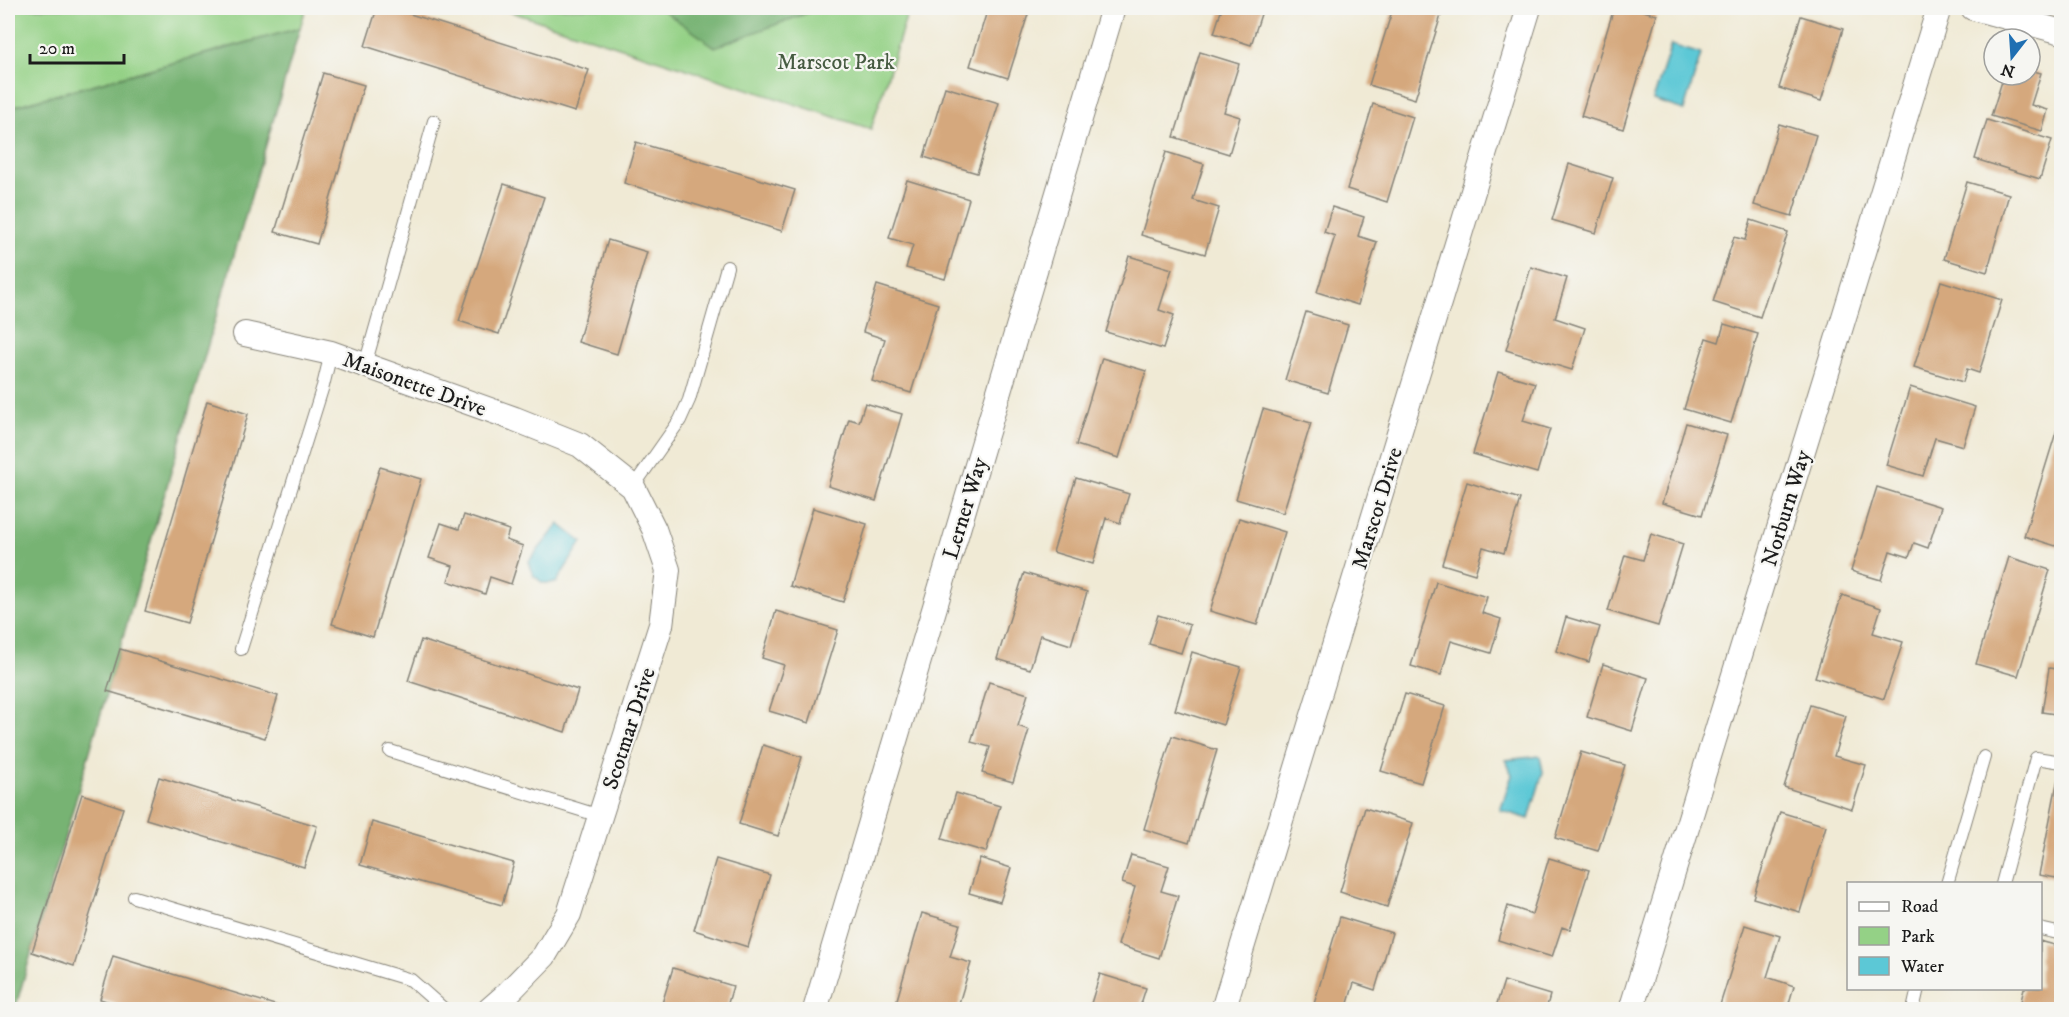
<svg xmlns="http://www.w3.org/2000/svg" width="2069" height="1017" viewBox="0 0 2069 1017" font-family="'IM FELL DW Pica',serif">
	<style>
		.green { fill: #94d186; stroke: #587651; stroke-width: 1.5 }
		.forest { fill: #77b373; stroke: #4a6848; stroke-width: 1.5 }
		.water { fill: #5cc8d6; stroke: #3c7279; stroke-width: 1.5 }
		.building { fill: #d5a87d }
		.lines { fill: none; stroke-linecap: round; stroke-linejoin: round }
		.lane-casing { stroke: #868378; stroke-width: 14 }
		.street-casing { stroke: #868378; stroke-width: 26 }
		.lane { stroke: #fff; stroke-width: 12 }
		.street { stroke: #fff; stroke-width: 24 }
		.labels { text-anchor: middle; stroke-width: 4.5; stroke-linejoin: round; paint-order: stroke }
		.park-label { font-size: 22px; fill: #465b41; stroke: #f6f6f2 }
		.street-label { font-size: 22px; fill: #1c1c1c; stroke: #f6f6f2 }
	</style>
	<rect width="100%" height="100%" fill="#f6f6f2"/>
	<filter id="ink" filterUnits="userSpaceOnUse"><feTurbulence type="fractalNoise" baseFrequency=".0167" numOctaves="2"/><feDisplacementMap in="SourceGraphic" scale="12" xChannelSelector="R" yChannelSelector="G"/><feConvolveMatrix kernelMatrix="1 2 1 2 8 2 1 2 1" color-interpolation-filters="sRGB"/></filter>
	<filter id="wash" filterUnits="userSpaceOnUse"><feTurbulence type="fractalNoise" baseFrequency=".008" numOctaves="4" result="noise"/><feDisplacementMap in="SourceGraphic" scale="24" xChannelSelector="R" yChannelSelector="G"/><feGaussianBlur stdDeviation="1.35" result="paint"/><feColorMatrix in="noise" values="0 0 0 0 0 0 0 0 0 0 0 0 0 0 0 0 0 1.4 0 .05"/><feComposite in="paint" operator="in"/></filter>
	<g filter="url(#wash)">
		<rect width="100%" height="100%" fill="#f0ead5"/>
		<path class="green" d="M8,8H306L300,28L8,108Z
			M499,8H909L871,129Z"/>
		<path class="forest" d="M660,8H821L715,47Z
			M300,28L15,1009L8,1010V108Z"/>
		<path class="water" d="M1671,45L1701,54L1684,110L1653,100Z
			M559,524L582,542L556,583H543L533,575L529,561Z
			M1540,756L1543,772L1529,819L1500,810L1512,775L1506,760Z"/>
		<g id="blocks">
			<path class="building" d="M377,8H391L589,70L575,112L365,46Z
				M988,8H1030L1008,78L970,66Z
				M1222,8H1263L1251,45L1214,33Z
				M1393,8L1443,9L1415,99L1369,85Z
				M1614,8H1634L1657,15L1623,129L1581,116Z
				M1801,16L1843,29L1821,101L1779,88Z
				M1200,52L1239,64L1224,112L1240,117L1229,154L1174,137Z
				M2030,70L2041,73L2031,105L2048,110L2042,131L1991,116L2004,75H2030Z
				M323,73L364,85L317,244L275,232Z
				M945,87L999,103L977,173L924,157Z
				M1373,104L1413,117L1387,202L1347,189Z
				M1987,120L2052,140L2040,179L1975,159Z
				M1779,124L1816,135L1792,216L1754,205Z
				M636,142L795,190L782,231L624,183Z
				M1166,152L1204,164L1193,200L1219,208L1205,254L1141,235Z
				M1569,164L1613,178L1596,233L1552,220Z
				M907,180L969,199L945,279L906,268L913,245L889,238Z
				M1967,182L2009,194L1987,272L1944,259Z
				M504,184L544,197L499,334L459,321Z
				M1332,207L1364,217L1358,236L1377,242L1358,305L1317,292L1335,236L1324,232Z
				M1751,220L1788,232L1760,317L1713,302L1734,237L1745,240Z
				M608,240L647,252L617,354L578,342Z
				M1129,256L1172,269L1159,310L1174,315L1163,349L1106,332Z
				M1531,267L1567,278L1555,318L1585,328L1572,370L1506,350Z
				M1941,281L2002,300L1979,373L1967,369L1963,382L1914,367Z
				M877,285L938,304L911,393L872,381L885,339L863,332Z
				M1306,312L1348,325L1328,393L1285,380Z
				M1724,324L1758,334L1731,423L1684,409L1706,338L1719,342Z
				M1102,358L1146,371L1119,458L1076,445Z
				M1498,372L1535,383L1523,421L1550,429L1537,473L1473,454Z
				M1910,387L1975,407L1963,446L1935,438L1923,476L1886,465Z
				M207,401L248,414L187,623L145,611Z
				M865,403L902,414L876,501L828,486L849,419L859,422Z
				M1263,409L1311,423L1283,513L1236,499Z
				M2061,416H2062V548L2024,536Z
				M1686,423L1727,435L1702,515L1662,503Z
				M380,467L421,479L373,637L332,624Z
				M1076,478L1129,494L1120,523L1106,518L1093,564L1053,552Z
				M1467,482L1520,499L1504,553L1483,547L1475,574L1442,564Z
				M1877,487L1941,507L1928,548L1914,543L1909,557L1890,551L1881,580L1851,571Z
				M813,508L867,524L843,602L790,586Z
				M464,515L509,530L506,540L523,546L511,584L490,577L485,594L448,581L453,566L429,558L441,523L459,529Z
				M1239,518L1285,532L1257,625L1210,611Z
				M1651,534L1683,544L1658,626L1608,611L1625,555L1643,560Z
				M2009,557L2050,570L2018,676L1976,664Z
				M1024,573L1087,592L1071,645L1040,635L1030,669L997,659Z
				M1436,582L1487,597L1482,613L1501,619L1491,653L1451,641L1441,675L1411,666Z
				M1842,595L1881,608L1873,633L1903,642L1884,699L1815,677Z
				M776,611L838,630L809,723L769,711L784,665L762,658Z
				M1158,615L1190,625L1181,653L1149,644Z
				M1566,617L1600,627L1589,662L1556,651Z
				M421,640L578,690L565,732L408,681Z
				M120,649L278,696L265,738L107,691Z
				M1192,652L1241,667L1223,725L1175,710Z
				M1603,664L1648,678L1632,731L1587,717Z
				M2049,668L2062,670V715L2042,712Z
				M989,682L1028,694L1018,726L1029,730L1013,782L982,773L990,747L971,742Z
				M1405,694L1445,706L1421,783L1381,771Z
				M1810,705L1846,716L1834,756L1866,765L1852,809L1784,787Z
				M1172,736L1217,750L1189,843L1144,829Z
				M763,745L802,757L778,836L739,824Z
				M1581,752L1625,765L1598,851L1555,838Z
				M159,777L317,826L304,867L146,819Z
				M2058,778H2062V879L2039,875Z
				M956,793L1000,806L986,852L942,839Z
				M82,794L123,808L74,966L32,952Z
				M1365,808L1413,823L1387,907L1340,892Z
				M1780,812L1826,826L1800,912L1753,898Z
				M372,822L514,863L502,905L360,865Z
				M1131,855L1169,866L1161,891L1178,896L1159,958L1118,945L1135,887L1122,883Z
				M980,858L1011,868L1000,902L969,893Z
				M1549,858L1589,870L1570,930L1562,927L1552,957L1498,940L1508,906L1532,914Z
				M716,859L770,875L748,947L694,930Z
				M922,913L960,924L950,957L971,963L957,1010H918L896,1003Z
				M1340,917L1392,933L1375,990L1354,983L1346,1010H1331L1314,1004Z
				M1745,925L1780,936L1767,977L1794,986L1787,1010H1735L1720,1005Z
				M2040,941L2062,947V1010H2019L2024,988H2040Z
				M113,956L288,1009V1010H135L100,999Z
				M673,968L733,986L726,1010H660Z
				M1100,974L1146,988L1139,1010H1089Z
				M1504,981L1550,995L1546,1010H1495Z"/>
		</g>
	</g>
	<g filter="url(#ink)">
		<use href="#blocks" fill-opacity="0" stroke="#868378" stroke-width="1.5"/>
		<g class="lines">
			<defs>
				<path id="lane" d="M365,365L434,121
					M633,487L680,420L689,400L727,267
					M241,649L323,386L331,353
					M390,751L600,816
					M1947,884L1984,757
					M2002,884L2036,758L2062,762
					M134,897L411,980L445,1010
					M2040,929L2062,934
					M1913,1010L1918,988"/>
				<path id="street" d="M1973,8L2062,32
					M245,334L331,353L515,419L580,445L633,487L654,529L668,570L661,625L569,914L544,956L505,996L489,1010
					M815,1010L1113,8
					M1223,1010L1529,8
					M1631,1010L1939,8"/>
			</defs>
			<use href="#lane" class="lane-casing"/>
			<use href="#street" class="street-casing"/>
			<use href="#lane" class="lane"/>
			<use href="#street" class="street"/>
		</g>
	</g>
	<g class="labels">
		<g class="park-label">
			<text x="836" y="69">Marscot Park</text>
		</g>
		<g class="street-label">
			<text transform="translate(415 383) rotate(20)" y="8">Maisonette Drive</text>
			<text transform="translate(964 508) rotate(-73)" y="8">Lerner Way</text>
			<text transform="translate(1376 508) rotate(-73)" y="8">Marscot Drive</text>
			<text transform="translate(1785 508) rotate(-73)" y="8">Norburn Way</text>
			<text transform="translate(628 728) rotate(-72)" y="8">Scotmar Drive</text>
		</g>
	</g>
	<rect width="2069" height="1017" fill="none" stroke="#f6f6f2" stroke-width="30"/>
	<rect x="1847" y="882" width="195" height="108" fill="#f6f6f2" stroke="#9f9f9c" stroke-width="1.5"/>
	<rect x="1859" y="902" width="30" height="9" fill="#ffffff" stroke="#9f9f9c" stroke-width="1.5"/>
	<text x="1901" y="912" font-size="18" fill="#1c1c1c">Road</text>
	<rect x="1859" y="927" width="30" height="18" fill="#94d186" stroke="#9f9f9c" stroke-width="1.5"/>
	<text x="1901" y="942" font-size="18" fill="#1c1c1c">Park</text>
	<rect x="1859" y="957" width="30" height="18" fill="#5cc8d6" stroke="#9f9f9c" stroke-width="1.5"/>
	<text x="1901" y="972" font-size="18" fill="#1c1c1c">Water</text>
	<g transform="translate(2012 57) rotate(197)"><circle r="28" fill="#f6f6f2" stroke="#9f9f9c" stroke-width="1.5"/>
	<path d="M0-4.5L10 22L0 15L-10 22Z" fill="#1f6fb2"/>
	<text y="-9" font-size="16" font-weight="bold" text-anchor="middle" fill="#1c1c1c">N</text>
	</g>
	<path d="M30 54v9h94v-9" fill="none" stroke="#1c1c1c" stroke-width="3"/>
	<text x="39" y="54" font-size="18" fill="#1c1c1c" stroke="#f6f6f2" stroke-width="4.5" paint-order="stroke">20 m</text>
</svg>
